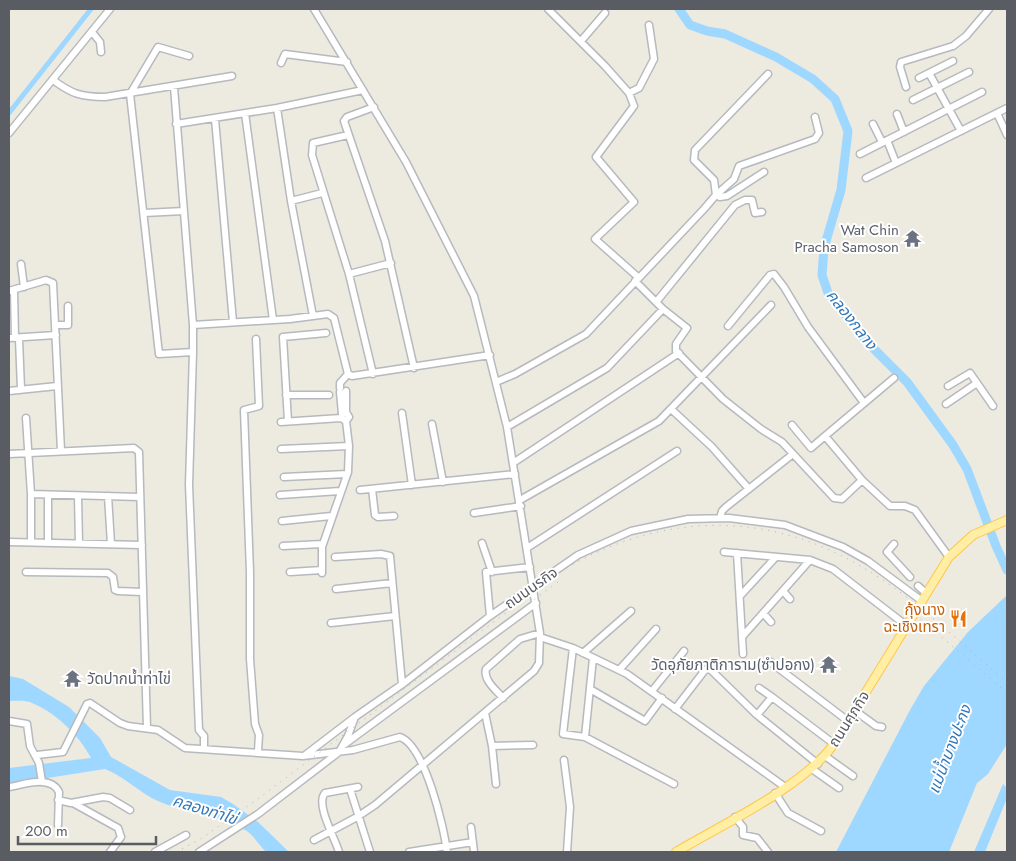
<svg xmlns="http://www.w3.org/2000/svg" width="1016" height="861" viewBox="0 0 1016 861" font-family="Jost,'Noto Sans Thai',sans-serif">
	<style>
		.water { fill: #9ed7ff }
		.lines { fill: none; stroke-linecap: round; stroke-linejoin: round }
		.canal { stroke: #9ed7ff; stroke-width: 5 }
		.river { stroke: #9ed7ff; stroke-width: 9 }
		.minor-casing { stroke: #b6b9be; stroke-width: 9 }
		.major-casing { stroke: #fec749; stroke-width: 10 }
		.minor { stroke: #fff; stroke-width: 6 }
		.major { stroke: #ffeea3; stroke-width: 8 }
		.rail { stroke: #b2b3b4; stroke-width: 1; stroke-dasharray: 1 6; stroke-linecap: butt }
		.labels { text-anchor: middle; stroke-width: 4; stroke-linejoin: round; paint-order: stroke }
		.worship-label { font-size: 15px; fill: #5b616d; stroke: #fff; text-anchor: end }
		.street-label { font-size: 15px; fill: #595d63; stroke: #fff }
		.food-label { font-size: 15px; fill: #c56008; stroke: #fff; text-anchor: end }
		.water-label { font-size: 16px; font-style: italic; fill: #3378ba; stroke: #fff }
	</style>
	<rect width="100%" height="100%" fill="#edeae0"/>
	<path class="water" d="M1007,595V744L988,774L977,783L949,852H836L910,710L924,686L968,632Z
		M9,676L23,679L69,707L100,738L111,757L170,790L221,797L233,804L258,822L289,852H266C259,845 253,834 245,830C216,812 180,814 150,797C135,788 122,776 105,769L9,784V768L91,758C79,735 56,713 32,703C26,700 16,701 9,701Z
		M1003,784L1007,788V798L985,852H974Z"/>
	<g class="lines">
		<path class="canal" d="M9,113L91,9"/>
		<path class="river" d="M679,9L690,25L707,31L725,34L776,57L813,79L835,99L848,131L841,190L824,248L822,275L828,293L869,344L907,382L953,445L967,469L996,546L1007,570"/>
		<defs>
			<path id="minor" d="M314,9L406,162L474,296L507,427L540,633L539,663L534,671L375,805L357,817L314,840
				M548,9L605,66L629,93
				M92,32L100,42L101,52
				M581,41L605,13
				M189,56L158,47L130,94L159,354L193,352V325L290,319L328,314L334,318L348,374L352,376L490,355
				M281,63L285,54L347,62
				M929,73L961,131
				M919,78L953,61
				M53,80C72,94 81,97 105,97L232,76
				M174,87L193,325
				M906,87L900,67L901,62L953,46L966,36L989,9
				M913,100L969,72
				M374,107L347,117L344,121L385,241L414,368
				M277,108L291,201L313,316
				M245,113L273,320
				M997,113L1007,135
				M897,114L904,132
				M215,119L233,322
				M176,124L277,108L363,90
				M873,124L882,142
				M9,133L110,9
				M348,135L313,143L312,155L349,274L373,374
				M887,140L896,163
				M860,154L982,92
				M764,172L727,196L720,197L716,195L734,179L739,166L815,139L819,133L815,117
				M866,178L1007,108
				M291,201L322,193
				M144,213L184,211
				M21,264L24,287
				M349,274L391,263
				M639,278L595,239L634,202L596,157L634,106L629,93L639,88L654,59L649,25
				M635,281L663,309L687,328L676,344V351L723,399L761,429L782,442L834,498L842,499L862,480
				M14,290L15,338
				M9,291L46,280L53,283L61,451
				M657,301L735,205L745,200H752L755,213L762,212
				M55,325H68V306
				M728,326L770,275L774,274L784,287L808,327L864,403
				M9,338L56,335
				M19,339L21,389
				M256,339L259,406L244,410L250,572V659L255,724L259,735L258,751
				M193,352L189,485L199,730L204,736V749
				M894,378L825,436L862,480L890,506H905L915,510L949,557
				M496,382L515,374L586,334L704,209L716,195L714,180L694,160L695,150L768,74
				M948,386L970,373L993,406
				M340,388V383L348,374
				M9,391L57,386
				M340,392L342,414
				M286,395H329
				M946,404L977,383
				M671,409L712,447L749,489
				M402,413L412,485
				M26,418L31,494V542
				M288,421L283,337L326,333
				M346,421L349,417L346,412V391
				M281,422L341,418
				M432,424L443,482
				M792,425L811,448L825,436
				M507,427L607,368L663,309
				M281,449L349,446
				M9,454L134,448L139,452L147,728
				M513,463L679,353
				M284,477L347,474
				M372,489L375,515L378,517L394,516
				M360,490L515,474
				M31,494L140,497
				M280,495L340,491
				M48,496V543
				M108,496L111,544
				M78,497L79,543
				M520,500L659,421L771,305
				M474,513L521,506
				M720,518L722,511L726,507L793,454
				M282,521L331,516
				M9,542L142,545
				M482,543L492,572
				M894,544L887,552L910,577
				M283,546L322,544
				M527,548L677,451
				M724,552L810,560L833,569L907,626
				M737,553L743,654
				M335,557L381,554L390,556L402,684
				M26,572L108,573L113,577L115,590L118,591L142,592
				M290,572L322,570
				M322,573V547L348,472L349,446L346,421L341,418L343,413H346
				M918,586L926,593
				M336,589L392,583
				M783,591L790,599
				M740,596L775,558
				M763,613L771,622
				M490,616L486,572L530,567
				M331,623L395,616
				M540,637L573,648L627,674L785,787
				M742,637L810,560
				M573,648L563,734L585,737L674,784
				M583,653L631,611
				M769,661L848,721
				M619,670L656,629
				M590,689L645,721L662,698
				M652,691L684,651
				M772,697L834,744
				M503,698C496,690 483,680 486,669L520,639L540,633
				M675,709L705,670L710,669L757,715L818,764
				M854,710L876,726L882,727
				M485,713L492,746L496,784
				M757,715L772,697L759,688
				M9,721L27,724L30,746L39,763L42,782
				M585,737L593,658
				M345,744L536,603
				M492,746L533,745
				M37,755L63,752L87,704L90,703L120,723L128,726L158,730L185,748L303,756L353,750L400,737C425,746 444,827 447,852
				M304,756L355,717
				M825,756L853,776
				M564,760L570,807L567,852
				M812,769L839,788
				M9,787C23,785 51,774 59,792L58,825
				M350,789L370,852
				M775,793L788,813L821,831
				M58,800L71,803L103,797L110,798L130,810
				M73,803L118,828L121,837L110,852
				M735,817L743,827V835L757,838L768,852
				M471,827L474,852
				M155,852L186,835
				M199,852L258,814L339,752L348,736L355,717L404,683L490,616L578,555L631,531L688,519L729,518L785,525L843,547L868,561L922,601
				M339,852C335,838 315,804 325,793L358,787
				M409,852L473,842"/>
			<path id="major" d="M676,852C723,824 803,787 834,744L949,557L973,535L1007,520"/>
		</defs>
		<use href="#minor" class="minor-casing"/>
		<use href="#major" class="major-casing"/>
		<use href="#minor" class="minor"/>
		<use href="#major" class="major"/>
		<path class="rail" d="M910,610L1007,693
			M512,616L562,579
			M176,852L199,840L255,801L563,570C660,513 765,509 862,567C915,598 960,643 1007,682"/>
	</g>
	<defs>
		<symbol id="temple-bare" viewBox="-9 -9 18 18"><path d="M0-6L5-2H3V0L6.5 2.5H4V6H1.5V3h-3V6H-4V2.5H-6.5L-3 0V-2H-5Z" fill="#6b7280" stroke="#fff" stroke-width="2.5" paint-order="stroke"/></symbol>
		<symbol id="restaurant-bare" viewBox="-9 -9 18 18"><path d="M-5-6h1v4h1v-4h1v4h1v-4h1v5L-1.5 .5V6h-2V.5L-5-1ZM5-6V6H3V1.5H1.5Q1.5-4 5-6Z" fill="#e8710a" stroke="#fff" stroke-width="2.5" paint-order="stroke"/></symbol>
	</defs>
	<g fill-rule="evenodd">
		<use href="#temple-bare" x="900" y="226" width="25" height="25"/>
		<use href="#restaurant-bare" x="946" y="606" width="25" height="25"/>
		<use href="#temple-bare" x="816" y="652" width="25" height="25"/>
		<use href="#temple-bare" x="60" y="666" width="25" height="25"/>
	</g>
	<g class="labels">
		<g class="worship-label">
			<text x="899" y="235">Wat Chin<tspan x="899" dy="17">Pracha Samoson</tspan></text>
			<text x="815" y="670">วัดอุภัยภาติการาม(ซำปอกง)</text>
			<text x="87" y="684" text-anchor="start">วัดปากน้ำท่าไข่</text>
		</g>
		<g class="street-label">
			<text transform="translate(531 588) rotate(-35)" y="5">ถนนนรกิจ</text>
			<text transform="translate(849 719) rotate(-58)" y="5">ถนนศุภกิจ</text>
		</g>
		<g class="food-label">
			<text x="945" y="615">กุ้งนาง<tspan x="945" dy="17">ฉะเชิงเทรา</tspan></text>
		</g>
		<g class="water-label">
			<text transform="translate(852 319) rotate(52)" y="6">คลองกลาง</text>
			<text transform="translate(949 749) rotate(-69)" y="6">แม่น้ำบางปะกง</text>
			<text transform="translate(205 809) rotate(17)" y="6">คลองท่าไข่</text>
		</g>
	</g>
	<rect width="1016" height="861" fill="none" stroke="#595d63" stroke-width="20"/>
	<path d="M18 836v8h138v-8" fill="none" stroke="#595d63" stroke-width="2.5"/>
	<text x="25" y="836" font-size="15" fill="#595d63" stroke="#ffffff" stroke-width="4" paint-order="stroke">200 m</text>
</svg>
